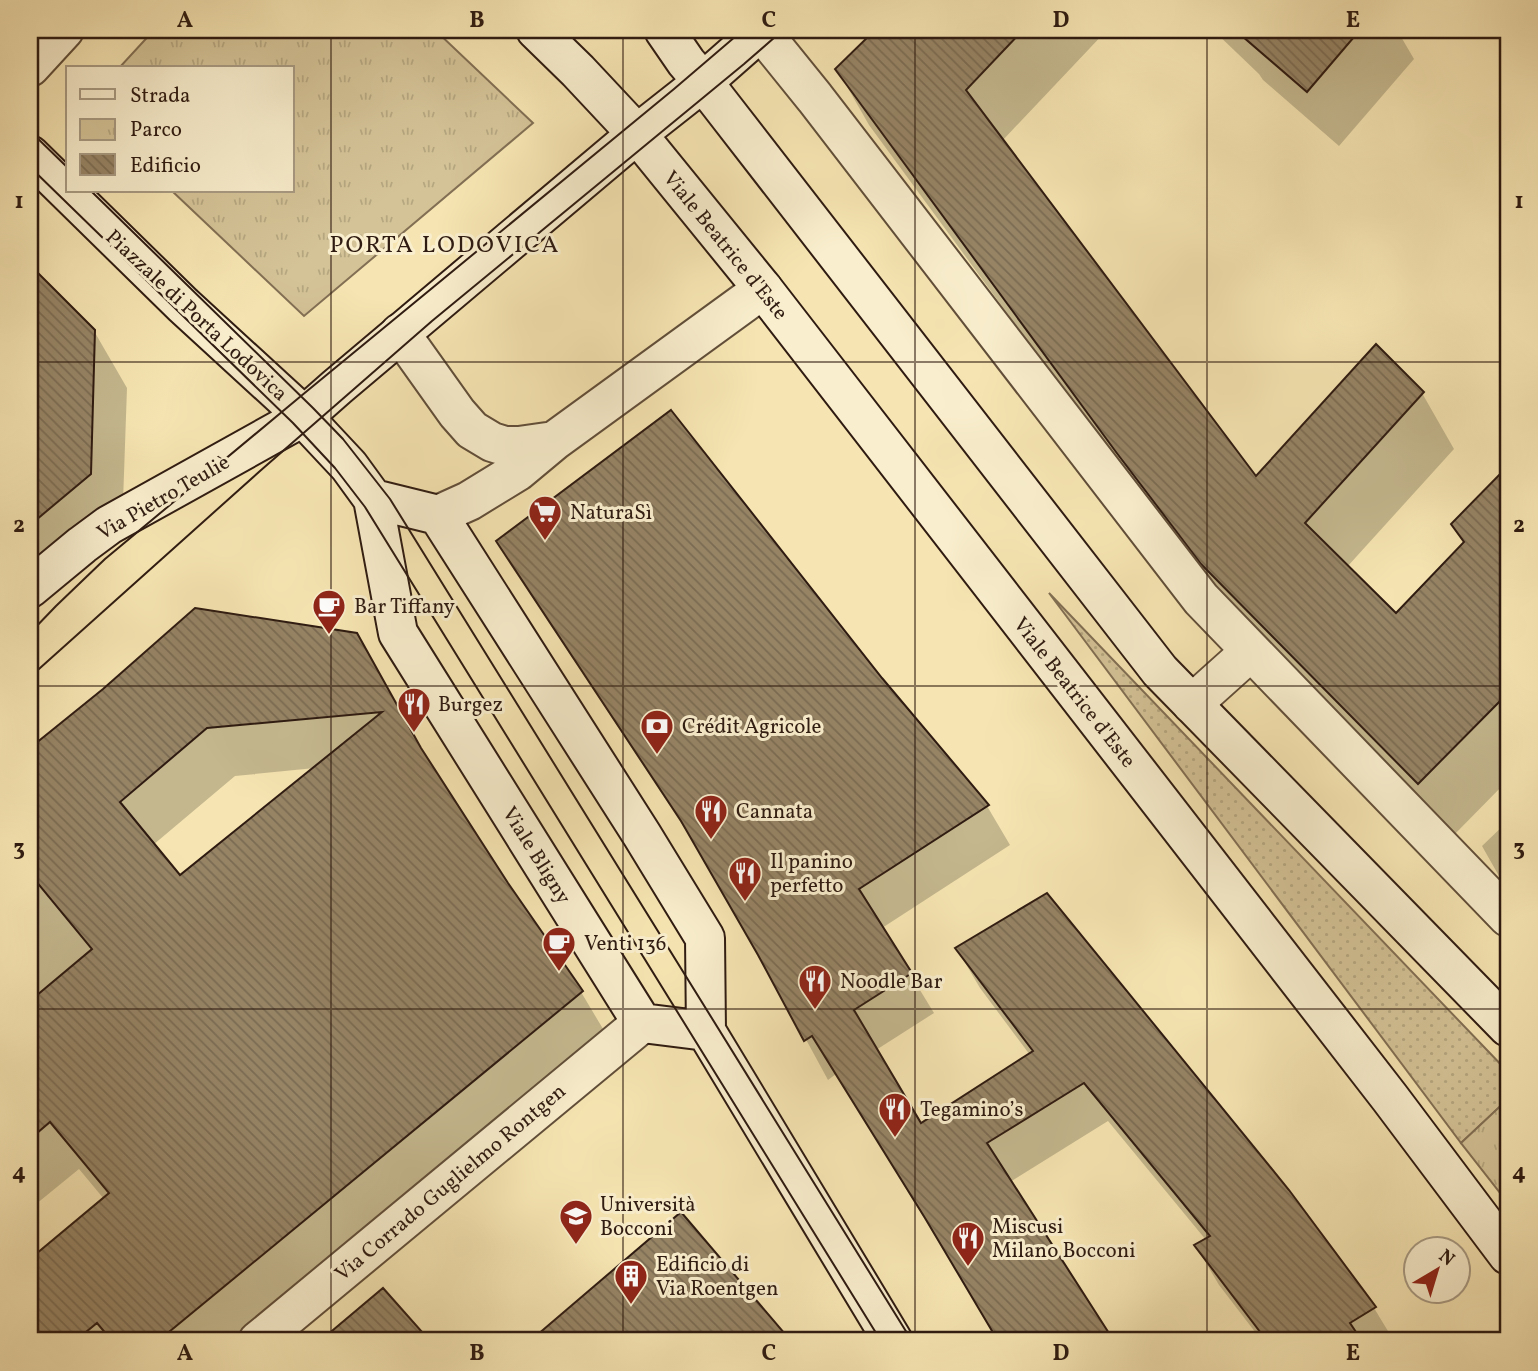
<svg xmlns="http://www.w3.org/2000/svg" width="1538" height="1371" viewBox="0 0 1538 1371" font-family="Vollkorn,serif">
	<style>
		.grass { fill: url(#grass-dots); stroke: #826f54; stroke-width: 2 }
		.park { fill: url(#park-tufts); stroke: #826f54; stroke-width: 2 }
		.shadow { fill: #0003; fill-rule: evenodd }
		.building { fill: url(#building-back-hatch); stroke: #2f1b11; stroke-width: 2; fill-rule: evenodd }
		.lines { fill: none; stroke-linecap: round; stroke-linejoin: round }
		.street-casing { stroke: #614e39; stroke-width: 42 }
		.secondary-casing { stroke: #2f1b11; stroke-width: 42 }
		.street { stroke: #f9eecd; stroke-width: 38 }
		.secondary { stroke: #f9eecd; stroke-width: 38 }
		.tram { stroke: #2f1b11; stroke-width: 2 }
		.grid { fill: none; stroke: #2f1b11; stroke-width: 2; stroke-opacity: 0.55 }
		.labels { text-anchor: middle; stroke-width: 6; stroke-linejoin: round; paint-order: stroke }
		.street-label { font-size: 21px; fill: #2f1b11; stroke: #f9eecd }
		.poi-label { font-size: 21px; fill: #2f1b11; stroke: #f9eecd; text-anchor: start }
		.quarter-label { font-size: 24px; letter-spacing: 2px; fill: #2f1b11; stroke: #f9eecd }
		.neatline { fill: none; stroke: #2f1b11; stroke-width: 2.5 }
		.grid-label { font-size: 23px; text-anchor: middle; font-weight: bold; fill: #2f1b11 }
	</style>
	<defs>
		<pattern id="grass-dots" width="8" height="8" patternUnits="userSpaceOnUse" patternTransform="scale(1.75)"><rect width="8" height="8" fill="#d4c397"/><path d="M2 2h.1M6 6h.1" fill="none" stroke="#b6a781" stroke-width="1.8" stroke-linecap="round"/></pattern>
		<pattern id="park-tufts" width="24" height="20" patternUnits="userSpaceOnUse" patternTransform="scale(1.75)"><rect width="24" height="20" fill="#d4c397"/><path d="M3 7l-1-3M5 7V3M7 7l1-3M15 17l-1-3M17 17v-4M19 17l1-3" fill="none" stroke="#b6a781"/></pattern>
		<pattern id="building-back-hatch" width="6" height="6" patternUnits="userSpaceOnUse" patternTransform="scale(1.75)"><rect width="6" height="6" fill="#968465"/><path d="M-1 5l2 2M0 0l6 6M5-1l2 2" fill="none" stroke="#7b6b52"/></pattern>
	</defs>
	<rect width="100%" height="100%" fill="#f6e5b2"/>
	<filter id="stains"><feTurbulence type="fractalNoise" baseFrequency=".00286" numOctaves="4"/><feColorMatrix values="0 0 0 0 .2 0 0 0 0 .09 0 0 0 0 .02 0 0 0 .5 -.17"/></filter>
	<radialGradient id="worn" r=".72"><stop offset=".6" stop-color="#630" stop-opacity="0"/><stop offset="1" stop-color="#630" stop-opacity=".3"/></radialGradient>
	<path class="grass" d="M1049,593L1508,1072V1099L1461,1143Z"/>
	<path class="park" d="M154,30H435L533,123L304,316L172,191H292V68H119Z
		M1508,1099V1203L1461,1143Z"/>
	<path class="shadow" d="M30,30H69L30,72Z
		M878,30H1107L1002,141L1256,479L1422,393L1454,449L1347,567L1396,616L1464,544L1453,525L1490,487L1508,505V780L1451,838L1235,619L1150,508L869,125L837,69Z
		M1213,30H1397L1414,59L1339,146L1263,80L1259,74Z
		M1508,257V277L1501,265Z
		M30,267L94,331L127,388L122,531L30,608Z
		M499,541L880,679L987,806L1010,845L882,928L934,1013L876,1050L920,1125L1030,1055L980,988L957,949L1374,1308L1394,1341H1262L1219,1285L1196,1246L1206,1240L1108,1121L1010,1182L1111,1341H999L836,1074L828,1080L760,955L706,861L522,581Z
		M356,635L425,758L506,884L581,992L609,1039L243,1341H30V1261L104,1199L79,1169L30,1209V751L104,690ZM315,768L179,878L153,845L235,776Z
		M1508,821V892L1482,846Z
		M681,1215L790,1341H533Z
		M383,1290L427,1341H323Z"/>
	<path class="building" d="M875,30H1023L966,90L1256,476L1376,344L1424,392L1305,523L1396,613L1464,542L1451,524L1508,466V693L1418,784L1201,564L1116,452L846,84L835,69Z
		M1235,30H1360L1307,92Z
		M30,265L95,330L91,474L30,525Z
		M671,410L882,678L989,805L859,889L912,973L854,1010L921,1123L1033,1051L955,948L1047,893L1289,1190L1376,1307L1350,1323L1362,1341H1267L1194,1245L1210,1236L1084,1083L987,1143L1114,1341H998L925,1218L812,1036L804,1041L758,955L681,821L496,541Z
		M195,608L357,633L421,748L508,883L583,991L158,1341H112L97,1323L75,1341H30V1259L109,1193L50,1122L30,1139V1001L92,949L30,874V748L103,689ZM382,712L180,875L120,802L207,728Z
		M681,1212L791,1341H530Z
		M383,1288L430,1341H320Z"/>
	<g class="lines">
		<defs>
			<path id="street" d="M760,30L815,98L1201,599L1508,917
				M30,67L64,30
				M400,333L457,413L472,430L492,442L505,446H519L554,441
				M438,515L469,501L518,471L554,441L763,289
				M1192,704L1251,651
				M258,1341L642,1023"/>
			<path id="secondary" d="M536,30L578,71L637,134L763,289L1390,1098L1508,1255
				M664,30L686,62L703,82L1160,671L1508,1027
				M30,155L183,305L291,404L349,466L373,499L398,633L642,1023L706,1031
				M373,499L438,515L642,835L705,938L706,1031L893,1341
				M30,588L82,545L109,525L303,417L337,387L637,134L703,82L762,30"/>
		</defs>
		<use href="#street" class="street-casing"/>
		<use href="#secondary" class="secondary-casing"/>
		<use href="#street" class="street"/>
		<use href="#secondary" class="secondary"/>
		<path class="tram" d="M30,131L68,168
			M30,167L293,423L335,468L365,507L881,1341
			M91,191L313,408L343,439L390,499L912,1341
			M30,633L56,606L105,559L301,396L674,89L743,30
			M30,677L260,471L432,321L744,64L783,30"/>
	</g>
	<path class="grid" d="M331,30V1341M623,30V1341M915,30V1341M1207,30V1341M30,362H1508M30,686H1508M30,1009H1508"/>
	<defs>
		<symbol id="supermarket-pin" viewBox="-11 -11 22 30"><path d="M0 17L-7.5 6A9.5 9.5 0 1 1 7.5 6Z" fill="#8f2418" stroke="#f9eecd"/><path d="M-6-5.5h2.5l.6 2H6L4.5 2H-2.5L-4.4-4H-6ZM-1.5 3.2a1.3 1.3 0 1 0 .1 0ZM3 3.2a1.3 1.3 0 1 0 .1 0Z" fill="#fff"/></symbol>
		<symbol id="cafe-pin" viewBox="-11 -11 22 30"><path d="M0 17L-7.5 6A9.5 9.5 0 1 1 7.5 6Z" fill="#8f2418" stroke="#f9eecd"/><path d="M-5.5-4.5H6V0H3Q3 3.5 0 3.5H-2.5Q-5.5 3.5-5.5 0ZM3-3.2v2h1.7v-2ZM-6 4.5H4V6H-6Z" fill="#fff"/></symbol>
		<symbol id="restaurant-pin" viewBox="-11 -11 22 30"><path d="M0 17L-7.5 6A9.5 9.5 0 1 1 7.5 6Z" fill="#8f2418" stroke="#f9eecd"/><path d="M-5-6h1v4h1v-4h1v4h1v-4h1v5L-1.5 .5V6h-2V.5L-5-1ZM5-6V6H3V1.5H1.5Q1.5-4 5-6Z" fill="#fff"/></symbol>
		<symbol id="bank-pin" viewBox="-11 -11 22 30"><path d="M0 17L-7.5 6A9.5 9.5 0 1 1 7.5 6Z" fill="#8f2418" stroke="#f9eecd"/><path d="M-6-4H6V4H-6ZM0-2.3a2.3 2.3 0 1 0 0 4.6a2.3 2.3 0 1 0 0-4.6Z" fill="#fff"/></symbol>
		<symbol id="university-pin" viewBox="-11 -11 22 30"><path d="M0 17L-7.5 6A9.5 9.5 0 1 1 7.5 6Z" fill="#8f2418" stroke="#f9eecd"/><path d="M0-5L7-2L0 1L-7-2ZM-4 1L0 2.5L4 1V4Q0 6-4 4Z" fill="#fff"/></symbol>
		<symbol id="building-pin" viewBox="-11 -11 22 30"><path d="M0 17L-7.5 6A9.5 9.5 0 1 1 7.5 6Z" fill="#8f2418" stroke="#f9eecd"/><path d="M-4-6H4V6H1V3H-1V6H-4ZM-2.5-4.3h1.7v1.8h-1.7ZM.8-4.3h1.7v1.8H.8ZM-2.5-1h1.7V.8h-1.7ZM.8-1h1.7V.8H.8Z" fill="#fff"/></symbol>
	</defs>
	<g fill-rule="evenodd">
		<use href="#supermarket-pin" x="526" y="493" width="38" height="52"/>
		<use href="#cafe-pin" x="310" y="587" width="38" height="52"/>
		<use href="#restaurant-pin" x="395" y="685" width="38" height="52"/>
		<use href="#bank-pin" x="638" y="707" width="38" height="52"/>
		<use href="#restaurant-pin" x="692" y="792" width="38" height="52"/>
		<use href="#restaurant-pin" x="726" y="854" width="38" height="52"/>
		<use href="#cafe-pin" x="540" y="924" width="38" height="52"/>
		<use href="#restaurant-pin" x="796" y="962" width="38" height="52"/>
		<use href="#restaurant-pin" x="876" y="1090" width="38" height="52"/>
		<use href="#university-pin" x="557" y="1197" width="38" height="52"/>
		<use href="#restaurant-pin" x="949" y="1219" width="38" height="52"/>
		<use href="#building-pin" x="612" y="1257" width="38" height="52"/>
	</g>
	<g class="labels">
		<g class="street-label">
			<text transform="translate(726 245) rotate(51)" y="7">Viale Beatrice d'Este</text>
			<text transform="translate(197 315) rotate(43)" y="7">Piazzale di Porta Lodovica</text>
			<text transform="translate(163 497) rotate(-30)" y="7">Via Pietro Teuliè</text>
			<text transform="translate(1075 692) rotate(52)" y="7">Viale Beatrice d'Este</text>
			<text transform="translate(537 855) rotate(58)" y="7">Viale Bligny</text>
			<text transform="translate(450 1182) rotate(-40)" y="7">Via Corrado Guglielmo Rontgen</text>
		</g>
		<g class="poi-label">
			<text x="570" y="519">NaturaSì</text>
			<text x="354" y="613">Bar Tiffany</text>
			<text x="438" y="711">Burgez</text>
			<text x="682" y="733">Crédit Agricole</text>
			<text x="736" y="818">Cannata</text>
			<text x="770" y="868">Il panino<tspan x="770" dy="24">perfetto</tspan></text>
			<text x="584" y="950">Venti 136</text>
			<text x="840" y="988">Noodle Bar</text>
			<text x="920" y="1116">Tegamino’s</text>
			<text x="600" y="1211">Università<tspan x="600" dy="24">Bocconi</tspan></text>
			<text x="992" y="1233">Miscusi<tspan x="992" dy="24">Milano Bocconi</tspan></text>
			<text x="656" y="1271">Edificio di<tspan x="656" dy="24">Via Roentgen</tspan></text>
		</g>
		<g class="quarter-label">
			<text x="445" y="252">PORTA LODOVICA</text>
		</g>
	</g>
	<rect width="1538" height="1371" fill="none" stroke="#f6e5b2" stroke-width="77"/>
	<rect x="66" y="66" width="228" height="126" fill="#f9eecd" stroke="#a89a82" stroke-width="2"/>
	<rect x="80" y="89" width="35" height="10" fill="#f9eecd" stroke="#a89a82" stroke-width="2"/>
	<text x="130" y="102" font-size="21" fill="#2f1b11">Strada</text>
	<rect x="80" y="119" width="35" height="21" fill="url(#park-tufts)" stroke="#a89a82" stroke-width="2"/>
	<text x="130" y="136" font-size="21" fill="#2f1b11">Parco</text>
	<rect x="80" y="154" width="35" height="21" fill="url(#building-back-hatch)" stroke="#a89a82" stroke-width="2"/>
	<text x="130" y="172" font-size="21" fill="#2f1b11">Edificio</text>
	<g transform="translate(1437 1270) rotate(38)"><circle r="33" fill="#f9eecd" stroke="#a89a82" stroke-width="2"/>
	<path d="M0-5L12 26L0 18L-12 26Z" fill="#8f2418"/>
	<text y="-10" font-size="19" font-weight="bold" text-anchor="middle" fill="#2f1b11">N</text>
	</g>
	<rect x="38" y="38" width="1462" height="1294" class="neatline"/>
	<g class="grid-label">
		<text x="185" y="27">A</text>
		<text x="477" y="27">B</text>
		<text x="769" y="27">C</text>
		<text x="1061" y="27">D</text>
		<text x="1353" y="27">E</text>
		<text x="19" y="208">1</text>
		<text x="1519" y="208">1</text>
		<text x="19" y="532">2</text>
		<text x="1519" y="532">2</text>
		<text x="19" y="855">3</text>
		<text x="1519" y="855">3</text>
		<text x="19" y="1179">4</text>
		<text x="1519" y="1179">4</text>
		<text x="185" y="1360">A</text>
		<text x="477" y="1360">B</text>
		<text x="769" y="1360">C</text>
		<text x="1061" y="1360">D</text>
		<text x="1353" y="1360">E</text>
	</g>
	<rect width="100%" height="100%" filter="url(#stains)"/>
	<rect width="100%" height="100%" fill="url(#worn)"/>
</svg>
